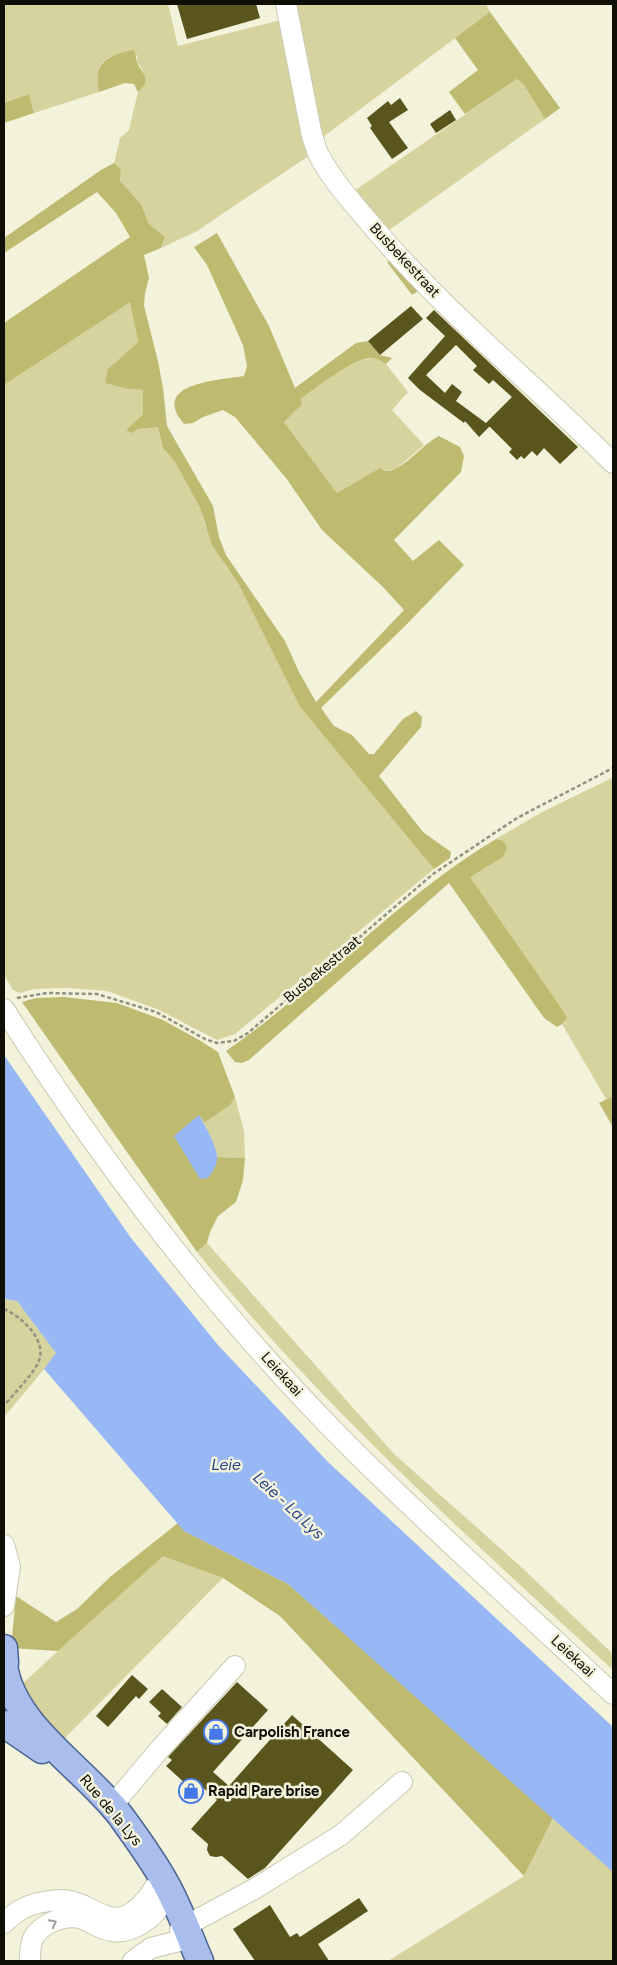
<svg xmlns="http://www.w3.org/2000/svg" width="617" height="1965" viewBox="0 0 617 1965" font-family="Figtree,sans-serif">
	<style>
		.green { fill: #d6d39f }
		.forest { fill: #beba70 }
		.water { fill: #98b7f5 }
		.building { fill: #59551c }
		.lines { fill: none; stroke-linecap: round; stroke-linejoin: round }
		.minor-casing { stroke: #cbcab3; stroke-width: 22 }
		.major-casing { stroke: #4d6593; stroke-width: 29 }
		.path { stroke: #929281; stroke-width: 2.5; stroke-dasharray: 4 2.5; stroke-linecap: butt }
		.minor { stroke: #fff; stroke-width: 20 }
		.major { stroke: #a9beec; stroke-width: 26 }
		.oneway { stroke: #9f9f9c }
		.labels { text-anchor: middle; stroke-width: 5; stroke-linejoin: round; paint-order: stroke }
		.street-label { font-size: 15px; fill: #0f0f07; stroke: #f3f2db }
		.poi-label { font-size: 15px; font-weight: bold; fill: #0f0f07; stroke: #f3f2db; text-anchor: start }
		.water-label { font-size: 16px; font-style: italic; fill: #23428a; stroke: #f3f2db }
	</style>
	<rect width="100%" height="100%" fill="#f3f2db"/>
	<path class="green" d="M4,4H168L178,46L285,19L310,155L197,231L161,248L165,237L149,224L141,204L120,181L121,169L114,163L120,138L129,130L138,92L145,85L143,70L137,62V55C123,54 103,53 98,71C97,77 98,86 99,92L34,113L29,94L4,103Z
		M291,4H486L490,12L319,140Z
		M517,79L524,85L545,119L385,233L351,193Z
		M130,301L138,342L108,369L129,389L143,390V414L126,430L132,432L138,429L158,426L163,448L175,462L200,508L205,526L225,565L239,585L300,707L434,869L235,1034L217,1040L157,1009L107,991L68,988L34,989L20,993L13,990L4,975V385Z
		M374,358L386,364L408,392L392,410L424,445L397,468L387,471L380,468L337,493L284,422L301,404L299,399C322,384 346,361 374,358Z
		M612,778L613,780V1099L611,1097L606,1099L562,1024L567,1018L564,1012L469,877L503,857L501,839H496L542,812Z
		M235,1097L244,1131L245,1158L217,1157L204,1123L229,1105Z
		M207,1243L394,1454L519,1565L613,1654V1670C468,1537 321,1406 197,1252Z
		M4,1299L17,1301L57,1354L4,1417Z
		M163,1555L223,1578L61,1742L22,1684Z
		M553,1818L613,1872V1961H388L524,1876Z"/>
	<path class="forest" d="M490,12L560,108L545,119L524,85L517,79L465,114L449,92L478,70L455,38Z
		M133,50C137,55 135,56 137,62C140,71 147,72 145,85L138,92L134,84L125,83L99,92C98,86 97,78 98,72C101,57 121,53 133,50Z
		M29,94L34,113L4,123V103Z
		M114,163L121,169L120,181L141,204L149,224L165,237L161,248L144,255L149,278L145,293L144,306L158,361L163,388L167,426L213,506L219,537L226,555L285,641L299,672L316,702L404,610L383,587L322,530L286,478L235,417L223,410L203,417L193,423L184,424C149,383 220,380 244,376L247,366L243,345L207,265L194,247L217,233L269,326L295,388L356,343L368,341L380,355L392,358L386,364C382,362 376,358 372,358C353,358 316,388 300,399L302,404L284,422L337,493L380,468C382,469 385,471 387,471C401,472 425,442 439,436L460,447L464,456L461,472L394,540L413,561L439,540L464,565L406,625L321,708L334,726L352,735L369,754H374L403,719L416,711L422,717L421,727L379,776L423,832L451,852L450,858L434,869L300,707L239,585L212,545L200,508L175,462L163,448L158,427L138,429L132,433L126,430L143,414V390L129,389L105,383L108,369L138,342L130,302L4,385V323L130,237L116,213L97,192L4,253V238L101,170Z
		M394,257L424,287L412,295L387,262Z
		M496,839C503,839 504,842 507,848L503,857L470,877L564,1012L567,1018L562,1024L557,1027L544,1018L449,883L249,1060L242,1063L235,1062L226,1051C320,986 397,898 496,839Z
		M64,997L117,1003L163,1020L199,1040L218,1052L235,1097L230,1105L204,1123L200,1116L213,1172L217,1157L245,1158L243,1180L236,1202L218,1216L210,1232L207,1243L197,1252L22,1002L36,998Z
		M611,1097L613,1099V1127L599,1103Z
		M178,1523L184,1531L288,1584L553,1818L524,1876L280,1616L223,1578L163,1556L58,1651L11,1648L16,1596L56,1622L77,1609L110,1577Z"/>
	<path class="water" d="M4,1055L131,1238L218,1345L328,1462L613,1727V1872L288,1584L184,1531L44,1369L56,1353L17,1301L4,1299Z
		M199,1115C205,1125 216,1145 217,1156C218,1164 213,1172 208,1178L200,1179L174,1136Z"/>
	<path class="building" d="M177,4H256L260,18L187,39Z
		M400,98L408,110L389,122L408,148L392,159L370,128L372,126L367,118L388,101L391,105Z
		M450,110L456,120L436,133L430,124Z
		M411,306L423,319L380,355L368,341Z
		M434,310L578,447L560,464L544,448L537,456L532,451L524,459L521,456L517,460L509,452L512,449L486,423L512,397L493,380L489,384L473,370L477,366L456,345L426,375L445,393L452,384L462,392L456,401L490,426L479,437L465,421L464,423L420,390L408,378L445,336L426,318Z
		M132,1675L148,1689L139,1699L136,1696L108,1727L96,1716Z
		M237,1682L268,1710L213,1772L229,1786L292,1715L353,1770L265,1868L248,1879L222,1856L216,1857L210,1856L207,1850L208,1844L191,1829L217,1800L192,1778L187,1785L166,1766L172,1760L168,1757Z
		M162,1689L182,1707L167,1724L158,1716L161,1713L149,1702Z
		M359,1898L368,1911L318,1944L329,1961H255L233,1929L270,1905L290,1937L297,1933L300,1937Z"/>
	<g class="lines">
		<defs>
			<path id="minor" d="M286,4L312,136C315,143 316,151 320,157C332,180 351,201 368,221C441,309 532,382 613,463
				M4,1009C104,1166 218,1315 350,1447C435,1532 525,1612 613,1694
				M4,1545L10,1566L4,1606
				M112,1806L159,1750L235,1666
				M4,1923C9,1919 13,1914 19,1911C30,1903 50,1900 63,1900C91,1901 109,1931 134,1911C143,1904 149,1898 154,1888
				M180,1929L256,1888L341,1835L402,1782
				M30,1961C30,1953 30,1942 35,1935C46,1921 67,1914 83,1919C93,1923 101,1930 112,1931C129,1934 156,1919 161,1902C163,1894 160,1883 159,1875
				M133,1961L151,1948L179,1941L189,1936"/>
			<path id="major" d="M4,1648L5,1662L4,1675
				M5,1671C17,1729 85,1769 120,1815C136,1837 153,1860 166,1884C180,1909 189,1936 200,1961
				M4,1724L42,1750"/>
		</defs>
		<use href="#minor" class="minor-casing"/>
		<use href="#major" class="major-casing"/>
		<path class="path" d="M17,998L47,993L97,994L156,1012L205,1039L217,1043L234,1041L248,1033L433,874L517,818L613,768
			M4,1309C21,1316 49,1341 38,1363C31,1377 14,1393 4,1406"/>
		<use href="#minor" class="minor"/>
		<use href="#major" class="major"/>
	</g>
	<defs><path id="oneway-chevron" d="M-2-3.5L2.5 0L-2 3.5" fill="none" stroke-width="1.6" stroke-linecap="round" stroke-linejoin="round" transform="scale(1.25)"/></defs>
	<use class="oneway" href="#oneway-chevron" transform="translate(53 1923) rotate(-28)"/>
	<defs>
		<symbol id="shop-ring" viewBox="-11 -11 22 22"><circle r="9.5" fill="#f3f2db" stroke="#4677e9" stroke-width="1.5"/><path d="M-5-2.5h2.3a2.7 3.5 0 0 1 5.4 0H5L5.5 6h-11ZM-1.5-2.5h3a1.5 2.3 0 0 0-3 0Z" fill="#4677e9"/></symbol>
	</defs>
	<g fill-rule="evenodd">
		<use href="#shop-ring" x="202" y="1718" width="28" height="28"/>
		<use href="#shop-ring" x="177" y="1777" width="28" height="28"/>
	</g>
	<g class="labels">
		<g class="street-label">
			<text transform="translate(405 260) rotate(47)" y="5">Busbekestraat</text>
			<text transform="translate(322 969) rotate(-40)" y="5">Busbekestraat</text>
			<text transform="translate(282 1374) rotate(48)" y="5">Leiekaai</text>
			<text transform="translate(573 1656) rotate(43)" y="5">Leiekaai</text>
			<text transform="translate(111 1810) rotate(50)" y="5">Rue de la Lys</text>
		</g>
		<g class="poi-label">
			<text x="234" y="1737">Carpolish France</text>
			<text x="208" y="1796">Rapid Pare brise</text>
		</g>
		<g class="water-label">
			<text x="226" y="1470">Leie</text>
			<text transform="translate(289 1505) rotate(43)" y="6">Leie - La Lys</text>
		</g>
	</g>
	<rect width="617" height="1965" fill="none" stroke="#0f0f07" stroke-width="10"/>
</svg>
